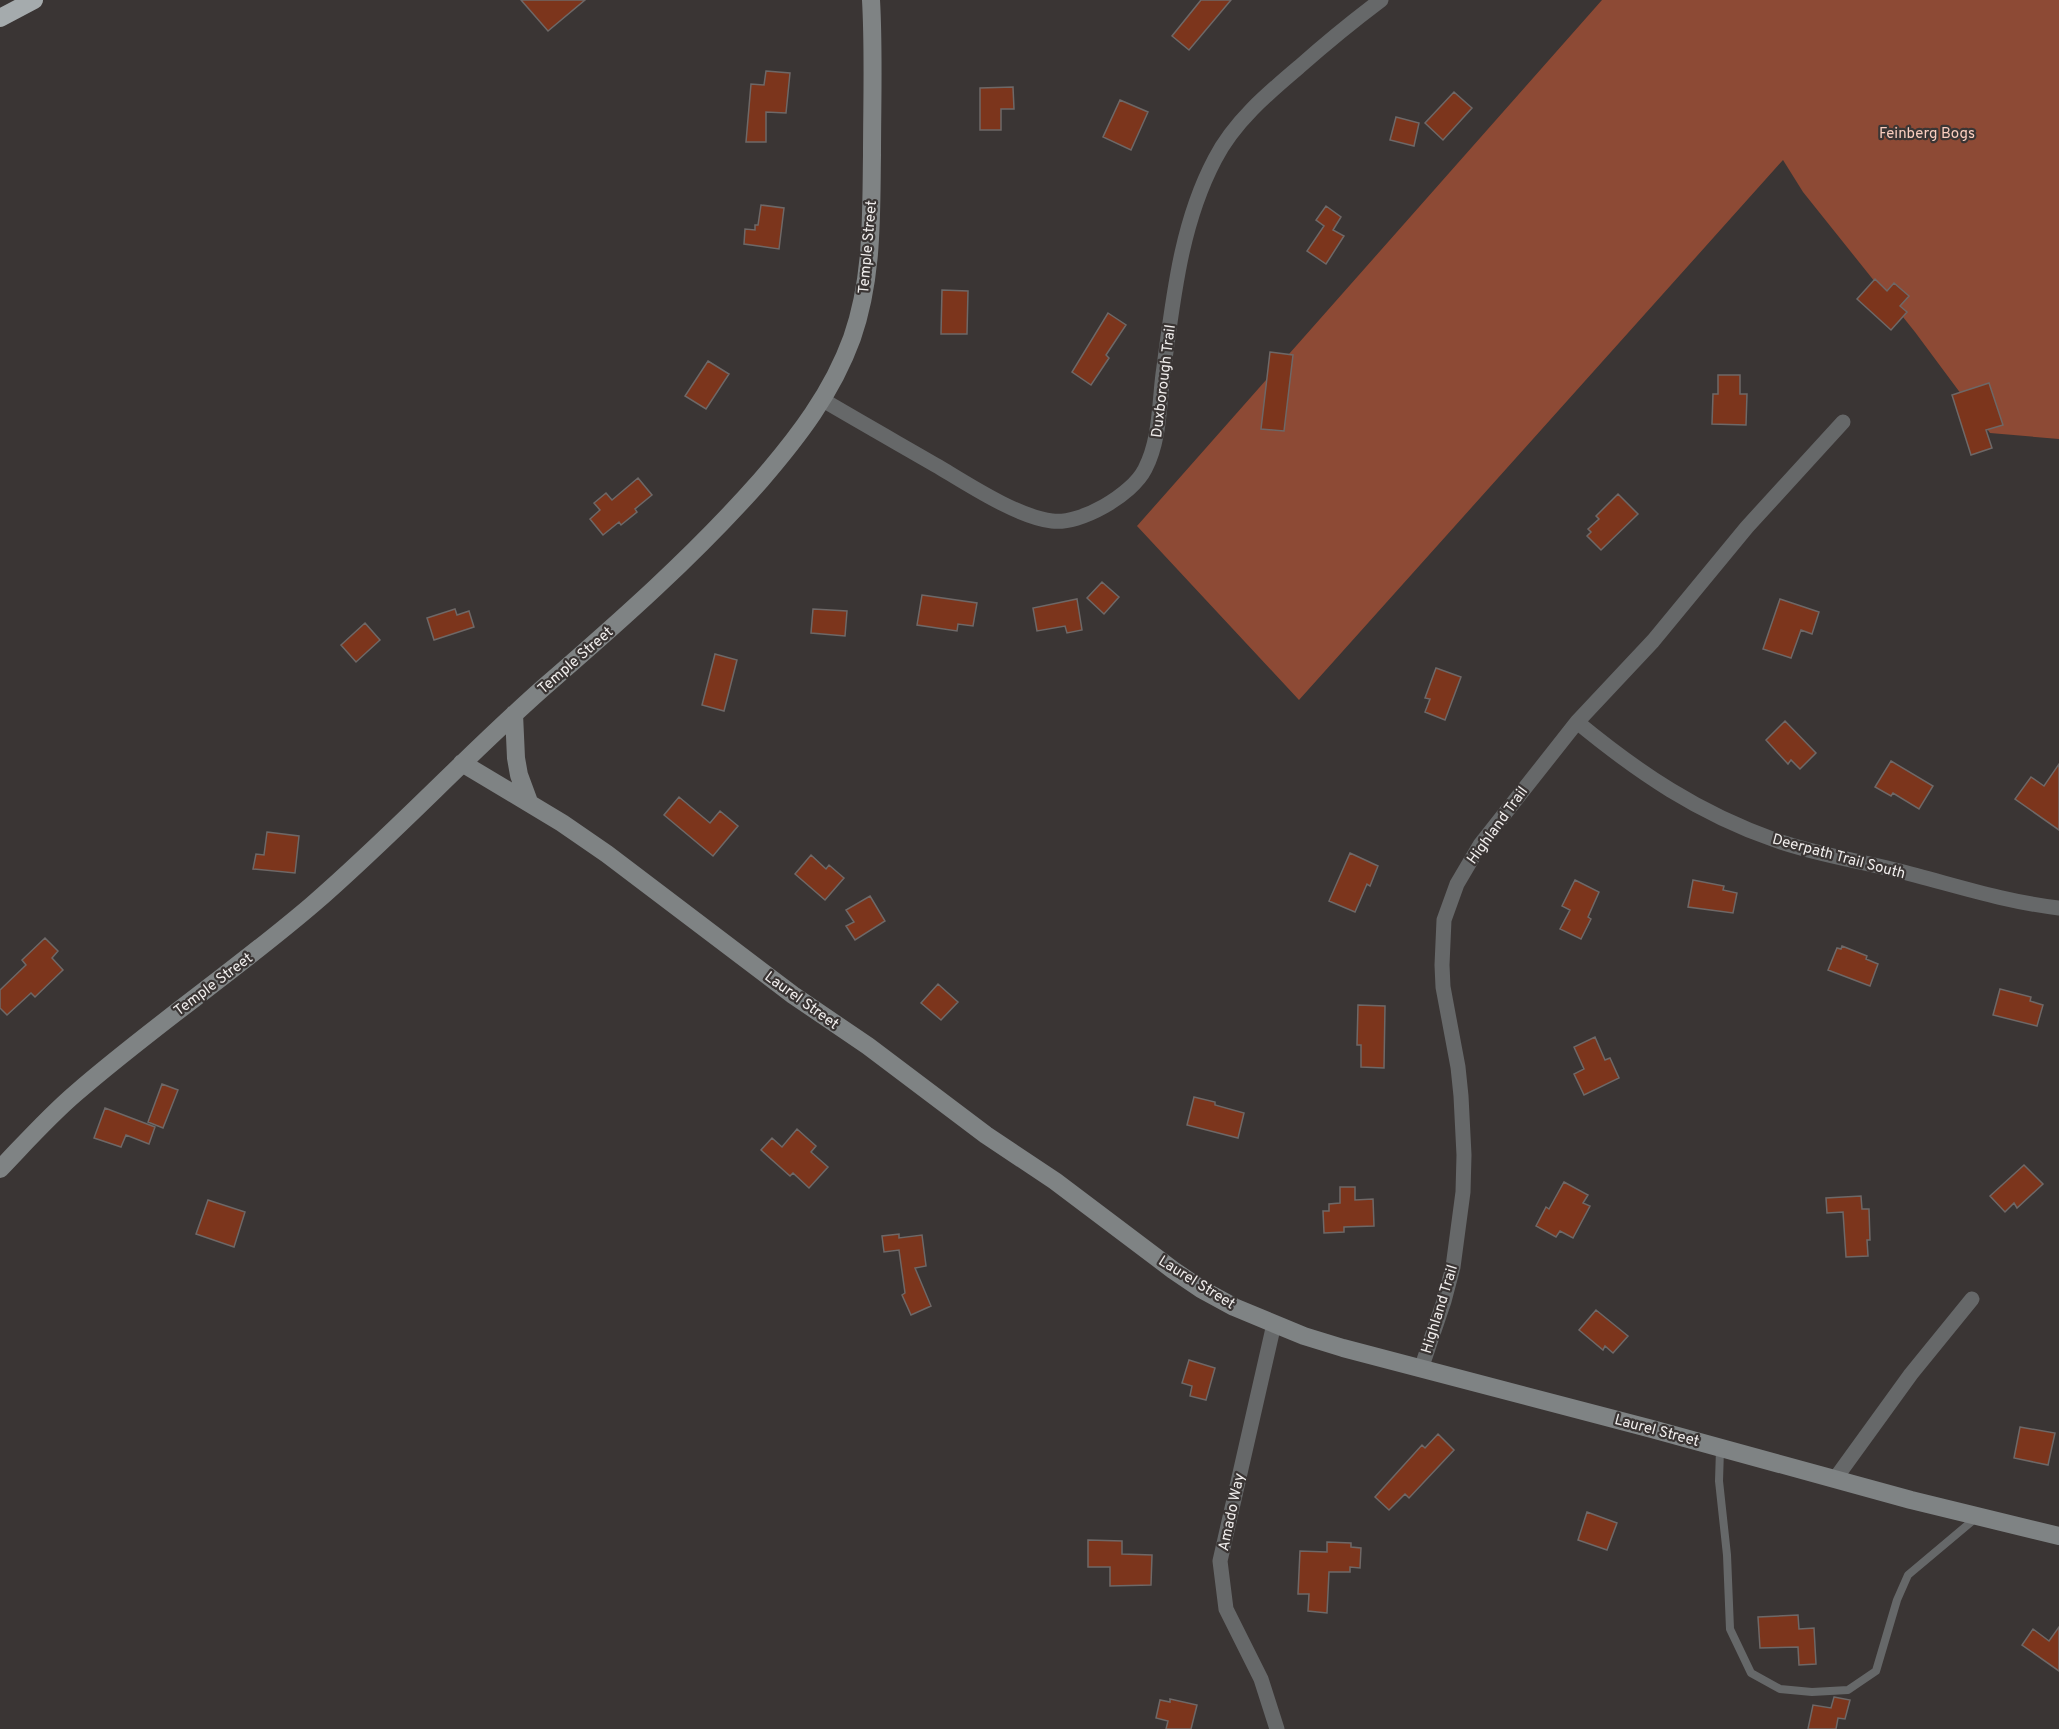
<svg xmlns="http://www.w3.org/2000/svg" width="2059" height="1729" viewBox="0 0 2059 1729" font-family="Overpass,sans-serif">
	<style>
		.green { fill: #8d4a35 }
		.building { fill: #7c351c; stroke: #6e6867; stroke-width: 1.5 }
		.lines { fill: none; stroke-linecap: round; stroke-linejoin: round }
		.lane { stroke: #666869; stroke-width: 8 }
		.street { stroke: #666869; stroke-width: 15 }
		.secondary { stroke: #7f8384; stroke-width: 18 }
		.highway { stroke: #a5abad; stroke-width: 18 }
		.labels { text-anchor: middle; stroke-width: 4.5; stroke-linejoin: round; paint-order: stroke }
		.park-label { font-size: 15px; fill: #facebf; stroke: #3a3534 }
		.street-label { font-size: 15px; fill: #f0edec; stroke: #3a3534 }
	</style>
	<rect width="100%" height="100%" fill="#3a3534"/>
	<path class="green" d="M1602,0H2059V439L1990,433L1915,332L1803,192L1783,160L1299,700L1137,526Z"/>
	<path class="building" d="M521,0H585L548,31Z
		M1201,0H1231L1189,50L1172,36Z
		M766,71L790,73L786,113L766,112V142H746L751,84L764,85Z
		M1013,87L1014,109H1001V130H980V88Z
		M1454,92L1472,108L1443,140L1425,123Z
		M1120,100L1148,112L1131,150L1103,137Z
		M1396,117L1419,123L1414,146L1390,140Z
		M761,205L784,208L779,249L744,244L745,229L755,230V225H758Z
		M1326,206L1341,217L1333,230L1344,236L1326,264L1307,251L1324,226L1316,220Z
		M1875,279L1887,291L1894,283L1909,296L1900,306L1907,312L1891,330L1857,299Z
		M942,290L968,291L967,334H941Z
		M1108,313L1126,325L1106,355L1109,358L1091,385L1072,372Z
		M1270,352L1293,355L1284,431L1261,429Z
		M708,361L729,374L706,409L685,396Z
		M1718,375H1740V394H1747L1746,425L1712,424L1713,394H1718Z
		M1989,383L2003,425L1986,430L1992,448L1971,455L1952,395Z
		M638,478L652,495L635,509L637,512L621,525L619,522L603,535L590,519L600,510L594,503L606,493L612,500Z
		M1618,494L1638,514L1601,550L1587,536L1591,532L1588,529L1599,519L1596,516Z
		M1102,582L1119,597L1104,614L1087,598Z
		M922,595L977,603L973,626L958,624L957,631L917,625Z
		M1077,599L1082,630L1067,633L1065,626L1037,631L1033,608Z
		M1780,599L1819,612L1812,634L1801,630L1791,658L1763,649Z
		M455,609L457,615L469,611L474,627L434,640L427,618Z
		M813,609L847,611L845,636L811,633Z
		M365,623L380,640L356,662L341,645Z
		M715,654L737,660L724,711L702,705Z
		M1436,668L1461,677L1445,720L1425,712L1430,699L1425,698Z
		M1785,721L1816,753L1800,769L1791,760L1788,764L1766,740Z
		M1891,761L1933,786L1919,809L1893,793L1891,796L1875,787Z
		M2059,764V830L2015,799L2031,777L2044,786Z
		M679,797L710,823L720,811L738,826L713,856L664,815Z
		M267,832L299,836L295,873L253,869L256,854L264,855Z
		M1350,853L1378,866L1370,886L1367,884L1355,912L1329,901Z
		M811,855L826,869L829,865L844,878L825,900L795,874Z
		M1575,880L1599,892L1588,917L1591,919L1581,939L1560,929L1570,910L1562,906Z
		M1693,880L1724,886L1723,890L1737,893L1733,913L1688,907Z
		M870,896L885,921L855,940L846,926L854,922L846,910Z
		M45,938L58,951L52,958L63,970L35,997L31,993L7,1015L0,1008V990L26,965L22,960Z
		M1842,946L1867,956L1866,959L1878,964L1870,986L1828,970L1837,948L1841,949Z
		M938,984L958,1002L941,1020L921,1003Z
		M2000,989L2031,997L2030,1001L2043,1005L2037,1026L1993,1015Z
		M1358,1005L1385,1006L1384,1068L1361,1067V1045H1357Z
		M1595,1037L1605,1060L1610,1058L1619,1078L1584,1095L1574,1074L1584,1069L1574,1047Z
		M162,1084L178,1090L163,1128L148,1122Z
		M1194,1097L1215,1102V1105L1244,1113L1238,1138L1187,1125Z
		M105,1108L155,1127L149,1144L126,1135L121,1147L94,1138Z
		M797,1129L816,1146L811,1152L828,1167L809,1188L793,1173L790,1176L761,1150L772,1138L782,1147Z
		M2024,1165L2043,1184L2017,1208L2014,1203L2005,1212L1990,1196Z
		M1564,1182L1588,1195L1583,1203L1590,1206L1573,1238L1560,1231L1556,1237L1536,1226L1546,1207L1549,1209Z
		M1340,1187H1355V1200L1373,1199L1374,1226L1344,1227V1232L1324,1233L1323,1211H1329V1204L1340,1203Z
		M1861,1196L1862,1209H1869L1870,1240H1867L1868,1256L1846,1257L1843,1212L1827,1213L1826,1198Z
		M208,1200L245,1212L234,1247L196,1234Z
		M899,1234V1238L922,1235L926,1266L915,1268L931,1306L911,1315L902,1295L905,1293L899,1250L884,1252L882,1236Z
		M1596,1310L1628,1336L1613,1353L1605,1346L1603,1350L1579,1330Z
		M1189,1360L1215,1368L1206,1400L1190,1396L1192,1386L1182,1383Z
		M2020,1427L2055,1433L2048,1465L2014,1458Z
		M1438,1434L1454,1450L1409,1498L1405,1494L1389,1510L1375,1497L1422,1445L1425,1448Z
		M1587,1512L1617,1523L1607,1550L1578,1540Z
		M1088,1540L1122,1541V1554L1152,1555L1151,1585L1110,1586V1567H1088Z
		M1327,1542L1351,1543V1547L1361,1548L1360,1568L1350,1567V1572H1329L1327,1613L1308,1611L1309,1594H1298L1300,1551L1327,1552Z
		M1798,1615L1799,1629L1814,1628L1816,1664L1799,1665L1798,1647L1760,1648L1758,1617Z
		M2059,1627V1671L2022,1645L2033,1629L2049,1641Z
		M1834,1697L1850,1700L1845,1719L1838,1718L1836,1729H1808L1813,1705L1831,1708Z
		M1170,1699L1197,1705L1191,1729H1166L1168,1721L1156,1718L1160,1700L1170,1702Z"/>
	<g class="lines">
		<path class="lane" d="M1720,1449L1719,1481L1727,1555L1730,1629L1751,1673L1780,1689L1812,1692L1848,1690L1876,1671L1897,1600L1908,1575L1977,1517"/>
		<path class="street" d="M823,400C862,423 901,445 939,467C969,485 1018,517 1052,521C1080,525 1132,495 1145,469C1160,440 1159,406 1163,374C1173,301 1180,225 1215,159C1234,122 1267,94 1299,67C1325,44 1353,21 1381,0
			M1577,722C1639,773 1698,813 1775,840C1814,854 1855,860 1895,870C1952,884 2000,901 2059,908
			M1274,1324L1220,1561L1226,1609L1261,1679L1277,1729
			M1421,1369L1444,1301L1453,1267L1463,1192L1464,1155L1461,1096L1458,1067L1443,987L1442,965L1444,920L1457,884L1480,845L1577,722L1653,641L1747,527L1843,422
			M1835,1479L1911,1374L1972,1299"/>
		<path class="secondary" d="M514,714L516,758L519,775L529,802
			M462,763L562,823L607,854L793,995L868,1046L986,1135L1055,1181L1173,1270L1201,1289L1234,1307L1304,1336L1343,1348L1652,1429L1911,1500L2059,1536
			M0,1169C25,1143 49,1116 76,1093C152,1027 236,970 312,905C392,836 464,758 543,688C619,622 694,556 761,480C798,437 832,393 852,338C873,278 871,217 872,155C872,103 874,52 871,0"/>
		<path class="highway" d="M0,18L34,0"/>
	</g>
	<g class="labels">
		<g class="park-label">
			<text x="1927" y="138">Feinberg Bogs</text>
		</g>
		<g class="street-label">
			<text transform="translate(867 247) rotate(-85)" y="5">Temple Street</text>
			<text transform="translate(1163 381) rotate(-83)" y="5">Duxborough Trail</text>
			<text transform="translate(575 660) rotate(-41)" y="5">Temple Street</text>
			<text transform="translate(1497 825) rotate(-54)" y="5">Highland Trail</text>
			<text transform="translate(1839 856) rotate(15)" y="5">Deerpath Trail South</text>
			<text transform="translate(213 984) rotate(-37)" y="5">Temple Street</text>
			<text transform="translate(802 1000) rotate(36)" y="5">Laurel Street</text>
			<text transform="translate(1197 1282) rotate(32)" y="5">Laurel Street</text>
			<text transform="translate(1439 1309) rotate(-73)" y="5">Highland Trail</text>
			<text transform="translate(1657 1430) rotate(15)" y="5">Laurel Street</text>
			<text transform="translate(1231 1512) rotate(-78)" y="5">Amado Way</text>
		</g>
	</g>
</svg>
